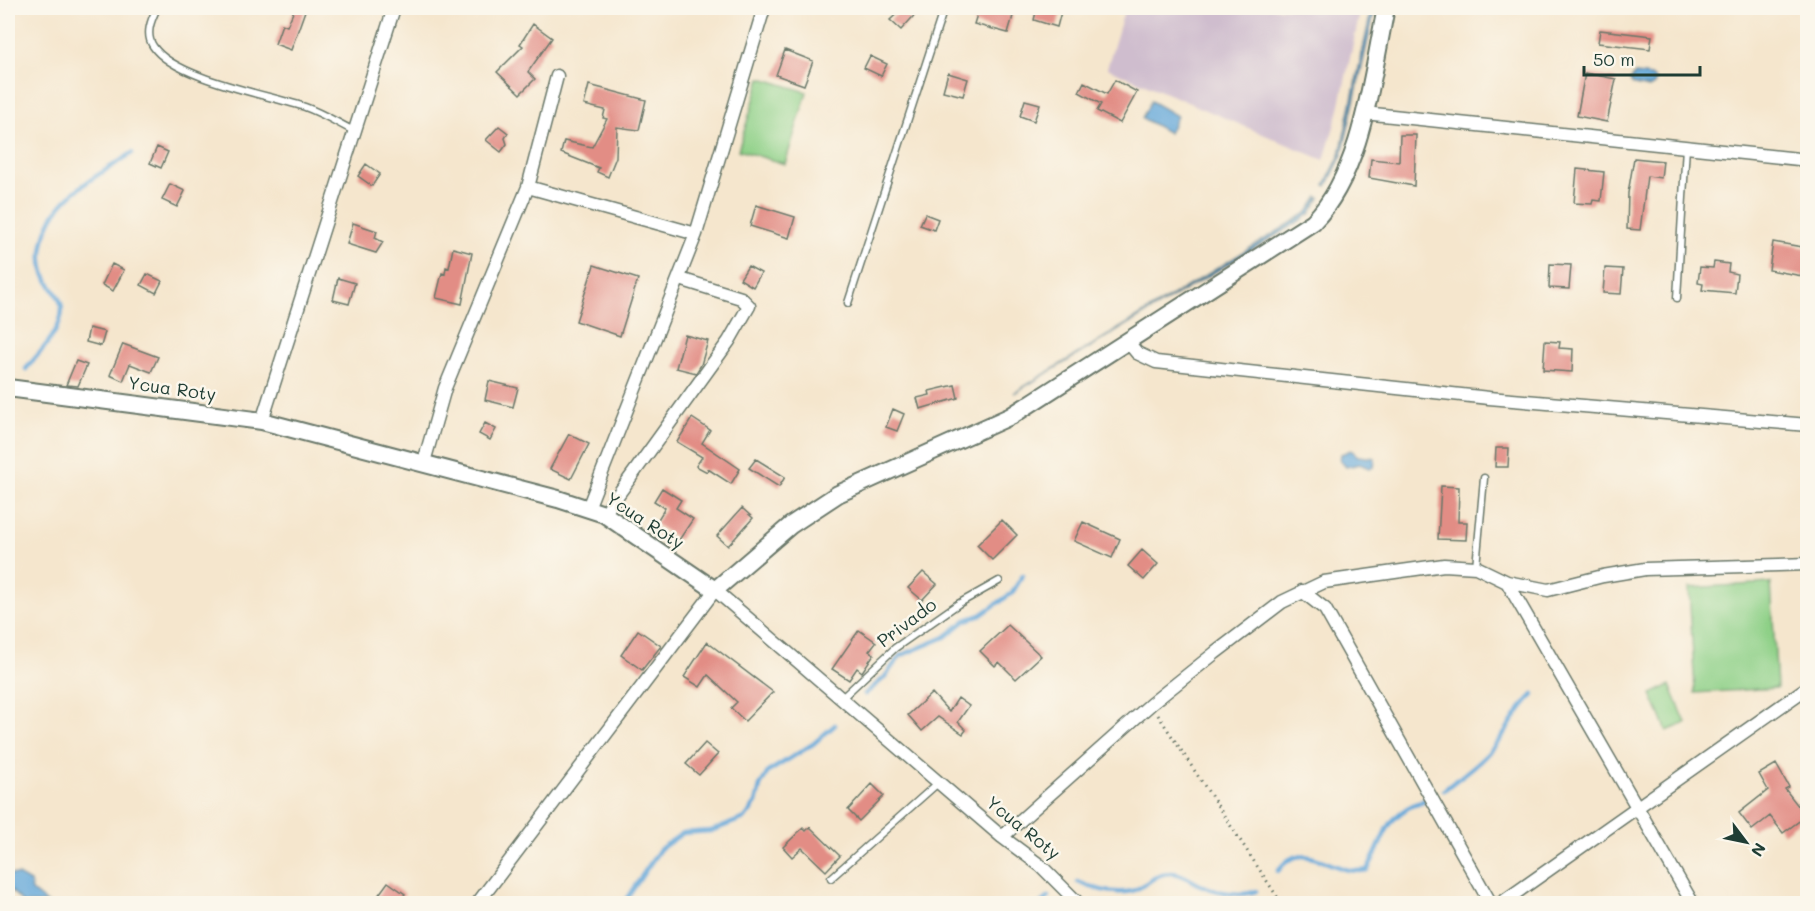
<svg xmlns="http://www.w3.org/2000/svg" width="1815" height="911" viewBox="0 0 1815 911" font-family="Mali,sans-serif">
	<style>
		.industrial { fill: #cfbdce }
		.green { fill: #8ed087; stroke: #56865e; stroke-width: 1.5 }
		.water { fill: #64a7d9; stroke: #427286; stroke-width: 1.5 }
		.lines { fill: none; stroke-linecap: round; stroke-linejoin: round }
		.stream { stroke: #64a7d9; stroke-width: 4.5 }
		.building { fill: #e28d85 }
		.lane-casing { stroke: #6a786a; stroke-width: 9 }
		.street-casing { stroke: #6a786a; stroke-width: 15 }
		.secondary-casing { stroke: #6a786a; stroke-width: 20 }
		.path { stroke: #6a786a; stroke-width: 3; stroke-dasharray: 1.5 4.5; stroke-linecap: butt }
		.lane { stroke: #fff; stroke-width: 6 }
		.street { stroke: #fff; stroke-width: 12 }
		.secondary { stroke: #fff; stroke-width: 16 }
		.labels { text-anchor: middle; stroke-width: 5; stroke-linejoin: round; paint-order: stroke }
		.street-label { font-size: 18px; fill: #1f3d34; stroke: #fbf7ec }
	</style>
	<rect width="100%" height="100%" fill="#fbf7ec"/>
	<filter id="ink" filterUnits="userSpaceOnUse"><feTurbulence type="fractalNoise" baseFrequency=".0167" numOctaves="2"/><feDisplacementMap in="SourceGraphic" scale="12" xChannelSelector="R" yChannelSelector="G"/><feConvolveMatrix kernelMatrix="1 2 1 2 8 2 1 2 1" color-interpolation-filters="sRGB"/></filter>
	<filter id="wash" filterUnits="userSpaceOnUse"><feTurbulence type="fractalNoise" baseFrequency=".008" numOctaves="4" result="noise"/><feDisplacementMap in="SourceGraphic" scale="24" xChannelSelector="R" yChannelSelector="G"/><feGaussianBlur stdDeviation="1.35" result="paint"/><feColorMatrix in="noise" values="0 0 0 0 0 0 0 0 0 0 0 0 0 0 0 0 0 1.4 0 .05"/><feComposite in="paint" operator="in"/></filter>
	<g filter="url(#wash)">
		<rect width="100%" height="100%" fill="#f5e6cd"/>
		<path class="industrial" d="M1125,8H1361L1338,113L1324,160L1107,68Z"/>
		<path class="green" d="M761,78L807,92L785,164L738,150Z
			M1771,583L1777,688L1695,693L1689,588Z
			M1670,685L1686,723L1667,731L1651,694Z"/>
		<path class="water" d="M1372,8H1375L1342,155L1327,186L1325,185L1340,155Z
			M1635,74L1651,76L1656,80L1654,85L1649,88L1634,85L1630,81Z
			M1151,101L1177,116L1169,133L1142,118Z
			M1318,197L1320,198L1310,214L1293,225L1014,393L1291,223L1308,212Z
			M1351,450L1358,456L1375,458L1374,467L1369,468L1360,464L1346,467L1340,460L1341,454Z
			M8,874L18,875L30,882L32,891L47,903H23L8,887Z"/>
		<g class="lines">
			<path class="stream" d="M26,369C39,353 61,332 62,310C62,296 48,286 44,273C38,254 45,228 56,212C75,185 105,172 132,153
				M865,694L884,678L900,656L945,637L966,620L981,615L1012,593L1023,575
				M1444,790C1461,776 1480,764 1494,747C1508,730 1517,710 1533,695
				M1278,871C1303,834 1334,878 1367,870C1388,834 1383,814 1428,799
				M1078,882C1094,889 1113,895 1132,891C1148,886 1154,872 1173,873C1181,873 1190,880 1198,884C1214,891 1240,898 1256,891
				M623,904L660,849L683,833L711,831L745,818L756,803L760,786L768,772L813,744L835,725
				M1040,904L1048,897"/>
		</g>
		<g id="blocks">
			<path class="building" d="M295,8H306L291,50L275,44L282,24L287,26Z
				M903,8H921L901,30L890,20Z
				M979,8L1013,16L1008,33L974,24Z
				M1037,8H1062L1057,27L1034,20Z
				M533,24L552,38L528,72L535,79L520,94L497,72L523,46L520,44Z
				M1600,30L1652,36L1650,49L1598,43Z
				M785,50L813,61L804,85L776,75Z
				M870,56L887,64L881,76L864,68Z
				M948,73L968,79L963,96L943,91Z
				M1585,73L1616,79L1607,122L1577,116Z
				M1115,80L1137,92L1120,123L1097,111L1101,104L1079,92L1084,82L1107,94Z
				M589,85L646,100L639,130L617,127L616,157L608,177L597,172L599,168L561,153L564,141L592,147L607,119L603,118L605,110L584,105Z
				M1025,100L1040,104L1034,121L1020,116Z
				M499,126L508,133L505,138L507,144L501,152L486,140Z
				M1400,135H1416L1414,186L1369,178L1371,159L1399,162Z
				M157,147L168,152L161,168L150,163Z
				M1634,158L1663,161L1661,178L1647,176L1640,230L1627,229L1628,193Z
				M366,164L380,174L372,186L358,176Z
				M1577,169L1604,172L1601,201L1593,200L1592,204L1574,203Z
				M170,184L185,191L177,207L162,200Z
				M756,205L795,217L789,238L750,226Z
				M925,214L938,219L934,230L920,225Z
				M353,223L377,231L375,238L383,242L376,253L347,244Z
				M1773,242L1808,248V277L1769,270Z
				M453,248L472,253L462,304L436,298L442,273L445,274L446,267L449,268Z
				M1714,262L1729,264L1728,272L1737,274L1735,293L1702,290L1703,284L1698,283L1700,267L1713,268Z
				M112,264L124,270L113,291L102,285Z
				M1550,264L1571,265L1569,289L1549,288Z
				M594,265L638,279L620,336L576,321Z
				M748,266L761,273L753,287L740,279Z
				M1605,268L1623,269L1621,294L1603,293Z
				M147,274L162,281L156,293L141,285Z
				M338,278L355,283L349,304L333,300Z
				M89,328L105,332L101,346L86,342Z
				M685,335L708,341L701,365L696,373L676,368Z
				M1545,341L1560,342L1559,348L1573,349L1572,372L1543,370Z
				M123,344L158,357L151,372L130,364L123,381L110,375Z
				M76,361L87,365L78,386L66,385Z
				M489,381L518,388L513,407L485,400Z
				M955,385L958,398L920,409L917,398L930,395L929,391Z
				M893,409L904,414L897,431L886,427Z
				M692,418L710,430L702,443L740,469L731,484L708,469L707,472L696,466L702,457L677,442Z
				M485,423L496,429L490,440L479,434Z
				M569,434L589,444L571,479L550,469Z
				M1496,448H1509L1508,467H1495Z
				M756,459L785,477L779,487L749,468Z
				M1441,486L1459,487L1458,522H1467L1466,540L1438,539Z
				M662,488L681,500L676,508L693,519L679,540L655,524L665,508L654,501Z
				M742,508L753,518L728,546L717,536Z
				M1002,520L1017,535L992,560L977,545Z
				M1083,522L1120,539L1112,558L1074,541Z
				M1142,550L1158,564L1144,580L1128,566Z
				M923,572L937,584L922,600L908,588Z
				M1008,625L1041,656L1016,679L999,662L995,666L980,651Z
				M638,630L661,646L642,670L621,655Z
				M859,630L876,642L869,651L874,654L862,672L857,668L849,680L832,669Z
				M707,642L773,692L745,721L731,708L737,702L708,675L700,687L684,677Z
				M932,693L949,712L958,698L969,706L958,722L966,730L963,734L938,717L922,731L908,715Z
				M705,743L718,754L699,775L686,764Z
				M1776,764L1789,787L1785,789L1806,816L1783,833L1770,816L1752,830L1739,813L1768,790L1759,774Z
				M872,784L884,796L859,821L848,810Z
				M810,827L840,856L826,871L802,848L792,857L783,847L803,828L806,831Z
				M388,882L405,894L398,903H385L377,897Z"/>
		</g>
	</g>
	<g filter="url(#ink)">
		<use href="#blocks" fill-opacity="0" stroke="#6a786a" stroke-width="1.5"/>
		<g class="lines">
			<defs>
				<path id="lane" d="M157,8C151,20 145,34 153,46C173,78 268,95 305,107C322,113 338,123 354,131
					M1677,298L1686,147
					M848,303L944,8
					M1476,567L1484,478
					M841,699L895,648L958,604L999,581
					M831,878L938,783"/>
				<path id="street" d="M1364,113L1808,160
					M528,187L696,234
					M1128,342L1137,353L1156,362L1489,398L1808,425
					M262,421L394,8
					M424,462L445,388L528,187L557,76
					M588,508L696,234L764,8
					M604,514L729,341L749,306L741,298L680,279
					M1507,582L1693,904
					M1302,591L1325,609L1491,904
					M1002,837L1151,704L1215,653L1282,602L1324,582L1444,565L1476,567L1507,582L1548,590L1603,576L1645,569L1808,564
					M477,904L715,590L1002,837L1041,866L1079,904
					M1500,904L1808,687"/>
				<path id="secondary" d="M8,388L262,421L558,499L604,514L715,590L791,525L838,494L1011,416L1313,222C1363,172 1372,74 1386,8"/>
			</defs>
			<use href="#lane" class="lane-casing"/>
			<use href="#street" class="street-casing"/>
			<use href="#secondary" class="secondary-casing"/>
			<path class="path" d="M1158,715L1282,904"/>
			<use href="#lane" class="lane"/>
			<use href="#street" class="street"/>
			<use href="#secondary" class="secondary"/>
		</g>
	</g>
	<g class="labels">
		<g class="street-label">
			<text transform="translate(172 389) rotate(8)" y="6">Ycua Roty</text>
			<text transform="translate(645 521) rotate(33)" y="6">Ycua Roty</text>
			<text transform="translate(907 623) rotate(-37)" y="6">Privado</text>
			<text transform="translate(1023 828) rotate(39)" y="6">Ycua Roty</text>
		</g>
	</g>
	<rect width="1815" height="911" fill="none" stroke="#fbf7ec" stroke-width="30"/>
	<g transform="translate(1746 842) rotate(122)" stroke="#fbf7ec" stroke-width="4.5" paint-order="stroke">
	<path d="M0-4.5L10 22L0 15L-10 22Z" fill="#1f3d34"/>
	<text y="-9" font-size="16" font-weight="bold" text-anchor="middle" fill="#1f3d34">N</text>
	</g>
	<path d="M1584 66v9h116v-9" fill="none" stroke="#1f3d34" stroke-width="3"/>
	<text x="1593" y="66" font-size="18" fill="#1f3d34" stroke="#fbf7ec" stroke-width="4.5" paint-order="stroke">50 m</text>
</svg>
